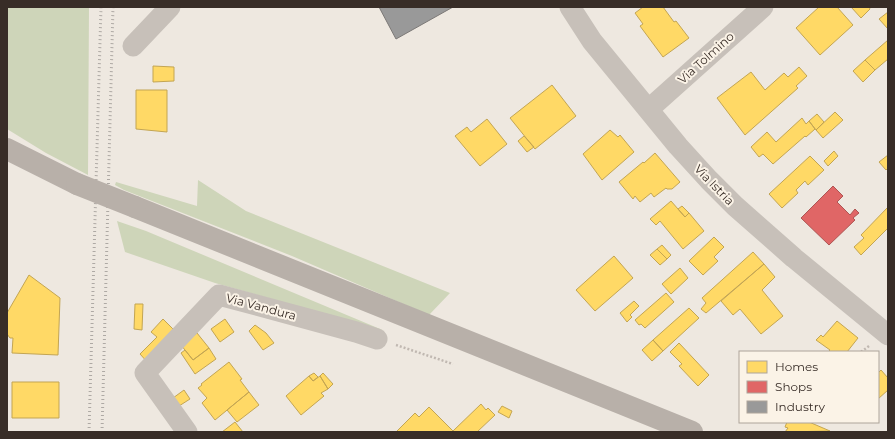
<svg xmlns="http://www.w3.org/2000/svg" width="895" height="439" viewBox="0 0 895 439" font-family="Montserrat,sans-serif">
	<style>
		.green { fill: #ced5b9 }
		.homes { fill: #ffd966; stroke: #c3a553 }
		.shops { fill: #e06666; stroke: #ae5553 }
		.industry { fill: #999; stroke: #7c7977 }
		.lines { fill: none; stroke-linecap: round; stroke-linejoin: round }
		.path { stroke: #c0b8b1; stroke-width: 2.5; stroke-dasharray: 2 2; stroke-linecap: butt }
		.minor { stroke: #c7c0b9; stroke-width: 21 }
		.secondary { stroke: #b8b0a9; stroke-width: 22 }
		.rail { stroke: #aea9a4; stroke-width: 3; stroke-dasharray: 1 3; stroke-linecap: butt }
		.secondary-bridge { stroke: #b8b0a9; stroke-width: 22 }
		.labels { text-anchor: middle; stroke-width: 4; stroke-linejoin: round; paint-order: stroke }
		.street-label { font-size: 12px; fill: #382d27; stroke: #fbf3e7 }
	</style>
	<rect width="100%" height="100%" fill="#eee8e0"/>
	<path class="green" d="M7,7H89L88,175L46,153L7,129Z
		M198,180L246,211L450,293L429,315L292,256L124,190L115,185L116,182L197,206Z
		M117,221L146,231L385,331L215,283L125,252Z"/>
	<path class="homes" d="M643,7H663L674,22L676,21L689,38L663,57L640,26L643,24L635,13Z
		M819,7H837L853,25L820,55L796,28Z
		M851,7H869L870,9L861,18Z
		M888,12V29L879,19Z
		M888,40V59L875,70L865,60Z
		M865,60L875,70L863,82L853,71Z
		M153,66L174,67V81L153,82Z
		M799,67L807,76L796,86L798,88L745,135L717,98L751,72L765,90L784,73L788,77Z
		M552,85L576,116L535,149L510,118Z
		M136,90H167V132L136,129Z
		M835,112L843,120L823,138L816,130Z
		M817,114L824,122L816,130L809,121Z
		M802,118L806,124L809,121L815,129L806,137L805,136L773,164L763,154L759,157L751,147L767,132L776,142Z
		M487,119L507,144L480,166L455,136L467,127L471,132Z
		M610,130L618,137L620,135L634,152L602,180L583,154Z
		M524,136L534,147L527,152L518,141Z
		M834,151L838,156L828,166L824,161Z
		M655,153L680,182L672,189H667L666,188L654,197L651,193L640,202L635,196L633,199L619,182L643,162L644,163Z
		M888,155V168L886,170L879,162Z
		M810,156L824,170L808,185L805,181L796,190L798,193L782,208L769,194Z
		M671,201L685,217L689,213L704,231L683,249L660,221L656,225L650,219Z
		M682,206L689,213L685,217L678,209Z
		M888,207V228L861,255L854,247L864,238L861,235Z
		M714,237L724,247L714,257L718,261L703,275L689,261Z
		M662,245L671,255L667,259L657,249Z
		M657,249L667,259L660,265L650,255Z
		M753,252L764,264L706,313L701,309L706,303L702,298Z
		M614,256L633,278L595,311L576,290Z
		M764,264L775,277L762,290L783,316L761,334L740,309L733,315L721,301Z
		M680,268L688,278L671,294L662,284Z
		M29,275L60,298L58,355L12,353L13,338H10L7,334V313Z
		M666,293L674,302L645,328L641,324L639,325L635,320Z
		M634,301L639,306L630,315L632,317L627,322L620,313Z
		M135,304H143L142,330L134,329Z
		M689,308L699,318L663,351L653,340Z
		M163,319L178,334L149,364L140,354L157,337L151,332Z
		M225,319L234,332L220,342L211,329Z
		M837,321L858,338L847,352H828L830,350L816,340L821,335L823,337Z
		M255,325L266,333L274,343L263,350L249,331Z
		M197,333L209,348L193,360L181,345Z
		M653,340L663,351L652,361L642,350Z
		M679,343L709,375L698,386L679,366L682,364L670,352Z
		M209,348L216,359L195,374L181,353L185,350L193,360Z
		M229,362L242,379L240,380L249,392L215,420L202,403L207,398L198,388L202,385L201,384Z
		M881,370L888,378V390L878,399V371L879,372Z
		M314,373L318,377L313,381L309,376Z
		M323,373L333,384L328,389L320,376Z
		M309,376L313,381L320,376L328,389L321,393L324,396L301,415L286,396Z
		M12,382H59V418H12Z
		M184,390L190,399L179,406L173,398Z
		M249,392L259,405L237,422L227,410Z
		M481,404L486,410L488,408L495,415L477,432H396L415,413L419,417L429,407L453,431Z
		M502,406L512,411L509,418L498,412Z
		M235,422L243,432H222Z
		M787,422H809L830,431L785,432L788,428L785,427Z"/>
	<path class="shops" d="M833,186L843,196L837,202L850,215L855,209L859,213L853,218L855,220L829,245L801,218Z"/>
	<path class="industry" d="M379,7H453L396,39Z"/>
	<g class="lines">
		<path class="path" d="M396,345L453,364
			M861,352L869,346"/>
		<path class="minor" d="M570,7L592,41L678,146L709,180L735,206L794,258L888,335
			M133,46L170,7
			M649,109L763,7
			M187,432L145,373L219,295L356,332L377,339"/>
		<path class="secondary" d="M7,149L77,184
			M135,207L692,432"/>
		<path class="rail" d="M89,432L101,7
			M102,432L113,7"/>
		<path class="secondary-bridge" d="M77,184L135,207"/>
	</g>
	<g class="labels">
		<g class="street-label">
			<text transform="translate(706 58) rotate(-42)" y="4">Via Tolmino</text>
			<text transform="translate(714 185) rotate(46)" y="4">Via Istria</text>
			<text transform="translate(261 307) rotate(15)" y="4">Via Vandura</text>
		</g>
	</g>
	<rect width="895" height="439" fill="none" stroke="#382d27" stroke-width="16"/>
	<rect x="739" y="351" width="140" height="72" fill="#fbf3e7" stroke="#ada49a"/>
	<rect x="747" y="361" width="20" height="12" fill="#ffd966" stroke="#ada49a"/>
	<text x="775" y="371" font-size="12" fill="#382d27">Homes</text>
	<rect x="747" y="381" width="20" height="12" fill="#e06666" stroke="#ada49a"/>
	<text x="775" y="391" font-size="12" fill="#382d27">Shops</text>
	<rect x="747" y="401" width="20" height="12" fill="#999999" stroke="#ada49a"/>
	<text x="775" y="411" font-size="12" fill="#382d27">Industry</text>
</svg>
